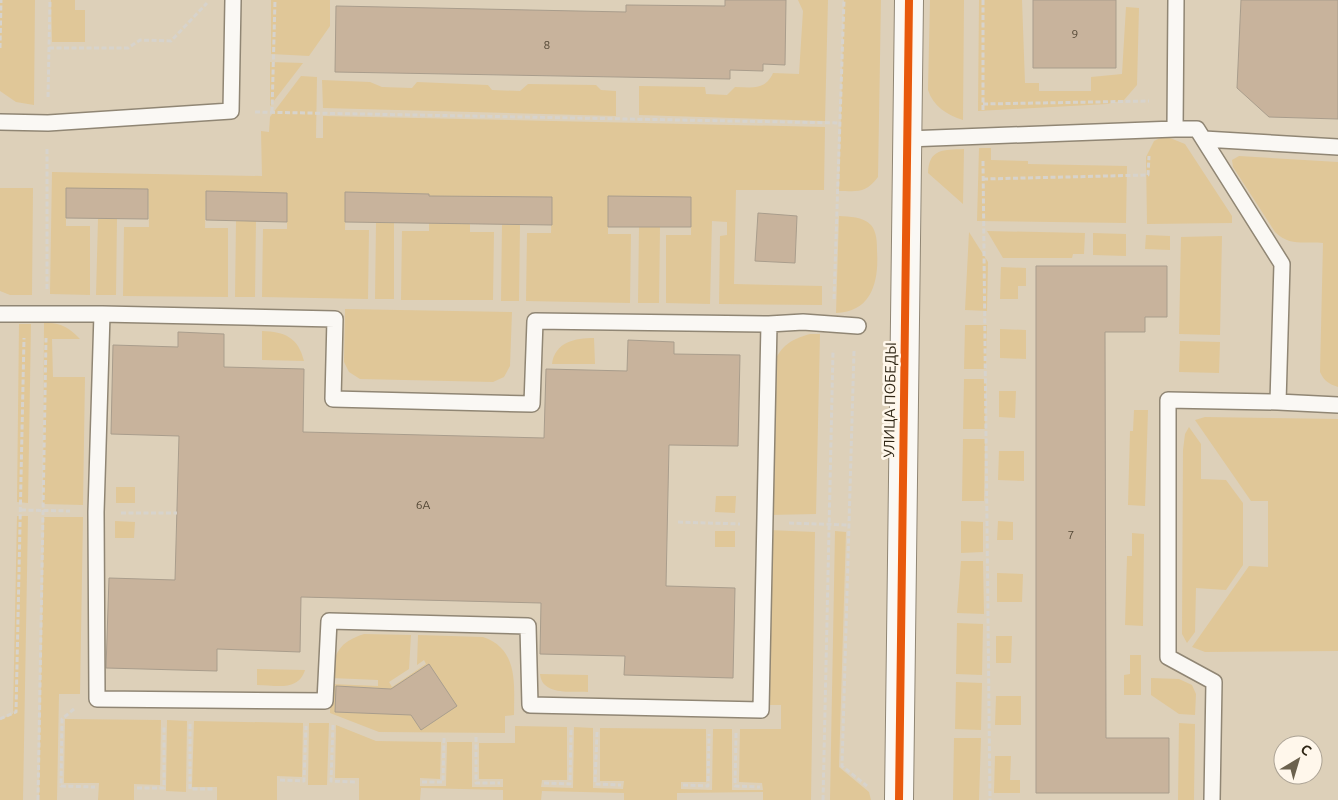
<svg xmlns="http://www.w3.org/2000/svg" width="1338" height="800" viewBox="0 0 1338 800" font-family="Ubuntu,sans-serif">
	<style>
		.green { fill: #e0c798; fill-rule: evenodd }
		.building { fill: #c8b39c; stroke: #a99d8c }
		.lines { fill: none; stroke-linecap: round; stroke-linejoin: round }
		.service-casing { stroke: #908674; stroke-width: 18 }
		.minor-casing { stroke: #908674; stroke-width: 30 }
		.path { stroke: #d7d3cc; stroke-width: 3; stroke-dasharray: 5 2.5; stroke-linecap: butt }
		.service { stroke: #faf8f4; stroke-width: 15 }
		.minor { stroke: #faf8f4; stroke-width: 28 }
		.cycleway-casing { stroke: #fff7eb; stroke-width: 11 }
		.cycleway { stroke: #e8590c; stroke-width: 8 }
		.labels { text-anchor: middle; stroke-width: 5; stroke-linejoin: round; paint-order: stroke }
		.number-label { font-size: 12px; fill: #554937 }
		.street-label { font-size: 15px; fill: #2f2615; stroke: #fff7eb }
	</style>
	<rect width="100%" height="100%" fill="#ddd0b9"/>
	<path class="green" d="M0,0H35L34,105L16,102L0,91Z
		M51,0H75V10H85V42H52Z
		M271,0H330V26L309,56L271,54Z
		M798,0H828L825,121L639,115V86L705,87L706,94L727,95L735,87C752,87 765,91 773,73L799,74L803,11Z
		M844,0H881L878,177C865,194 858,191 839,191Z
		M930,0H964L963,120C947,115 933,106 928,90Z
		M979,0H1022L1025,83H1039V91H1091V77L1122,74L1126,7L1139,8L1137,85L1124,100L1107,104L978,111Z
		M270,62L303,63L270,106Z
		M301,76L317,77L316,138H323V116L825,127L824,190H736L734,284L822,286V305L719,304L720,236L727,235V222L712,221L710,304L666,303V235H691V197H608V234H631L630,303L526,301L527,233H551L552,197L470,196V232H494L493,300H401L402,231H429V194L346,192L345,230H369L368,299L262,297L263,229H287V193L206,191L205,228H228V297L123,296L124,227H149L148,189H66V226H90V295L50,294L52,172L262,176L261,131L269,132L270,117Z
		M322,80L370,82L382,87L412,88L417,82L488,85L492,90L520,91L528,84L596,85L601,90L616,91V116L323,108Z
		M1162,137L1170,138L1185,144L1232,216V223L1147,224L1146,157L1154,141Z
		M979,148H991V160L1028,161V164L1127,166L1126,223L977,221Z
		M964,149L963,204L928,173C929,148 944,150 964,149Z
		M1239,156L1338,162V387C1329,384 1324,381 1320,372L1323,243C1305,241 1290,247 1275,232L1233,167L1232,160Z
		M0,188H33L32,295H10L0,291Z
		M839,216C850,217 862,216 871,225C877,232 877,243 877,251C879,281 872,312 836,313Z
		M98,219H117L116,295H96Z
		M236,221H256L255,297H235Z
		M376,223H394V299H375Z
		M502,225H520L519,301H501Z
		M639,227H660L659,303H638Z
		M987,231L1085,233L1084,254H1073L1072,258H1003Z
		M969,232L988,262L987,311L965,310Z
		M1093,233L1126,234V256L1093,255Z
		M1146,235L1170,236V250L1145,249Z
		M1222,236L1220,335L1179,334L1181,237Z
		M1001,267L1026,268V286H1018V299H1000Z
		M345,309L512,312L510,366L504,377L493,382L360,379L349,372L344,362Z
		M44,323C60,322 69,327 80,339H52L53,377H85L83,505L43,504Z
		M19,324H31L28,503L17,502Z
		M965,325H987L986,369H964Z
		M1000,329L1026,330V359L1000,358Z
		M262,331C285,332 298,337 304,361L262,360Z
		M810,334H820L816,514L769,515L773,364C782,345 790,340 810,334Z
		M594,338L595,364H552C555,342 575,338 594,338Z
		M1180,341L1220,342L1219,373L1179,372Z
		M964,379H986L985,429H963Z
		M999,391H1016L1015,418L999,417Z
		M1134,410H1148L1145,506L1128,505L1130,431H1133Z
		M1205,417L1338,419V651L1205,652L1192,647L1249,566L1268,567V501H1251L1195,420Z
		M1189,427L1201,444V479L1226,480L1243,503V565L1226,590L1196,588L1195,632L1187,643L1182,634L1183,450L1185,434Z
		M963,439H985L984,501H962Z
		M999,451H1024V481L998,480Z
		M116,487H135V503H116Z
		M716,496H736L735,513L715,512Z
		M17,516H28L23,800H0V720L13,714Z
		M44,517H83L80,694H59L57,800H39Z
		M115,521L135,522L134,538H115Z
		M961,521L983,522V552L961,553Z
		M998,521L1013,522V540H997Z
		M769,530L815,532L811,800H763V792L677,793V800H624V793L542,791L541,800H503V790L421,788L420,800H359V778H335L336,725L376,741L441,742L440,779L420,778V786H446L447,742H472V787H503V779H479V743H515V726L567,727V780H542L541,787L573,788L574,727L593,728V788L623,789L624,781H600V728L706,729V782H681V789L712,790L713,729H732V790H763L762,783L739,782L740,729H781V705H765Z
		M715,531H735V547H715Z
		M835,531L846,532L839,767L869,792L871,800H830Z
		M1132,533L1144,534L1143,626L1125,625L1127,556H1132Z
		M961,561H983L984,614L957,613Z
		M997,573L1023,574L1022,602H997Z
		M957,623L983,624L982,675L956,674Z
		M364,634L411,635L409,669L389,682L392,687L426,664L424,660L417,665L418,635L483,637C519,649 514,685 514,715L505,716V733L379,732L330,713L331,684L378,686V680L331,678C334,653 339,642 364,634ZM429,664L457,706L421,730L393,688ZM336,686L378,688L377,713L335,712Z
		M996,636H1012L1011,663H996Z
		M1130,655H1141V695H1124V675L1130,674Z
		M257,669L305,670C298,692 276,685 257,685Z
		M540,674L588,675V692C572,691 542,696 540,674Z
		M1151,678L1179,679L1192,685L1196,694L1195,715L1179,714L1151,695Z
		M956,682L982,683L981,730L955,729Z
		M996,696H1021V725H995Z
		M65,719L161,720L160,785L134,784V800H98L99,783H64Z
		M167,720L187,721L186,792L166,791Z
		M194,721L303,723L302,777L277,776V800H217V787H192Z
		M309,723H329L327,785H308Z
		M1179,723L1195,724L1194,800H1178Z
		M954,738H981L979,800H953Z
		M995,756H1011L1010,780H1020V793H994Z"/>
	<path class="building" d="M725,0H786L785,65L763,64V71L730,70V79L335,72L336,6L626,12V5L725,6Z
		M1033,0H1116V68H1033Z
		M1241,0H1338V119L1269,117L1237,88Z
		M66,188L148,189V219L66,218Z
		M206,191L287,193V222L206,220Z
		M345,192L429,194V196L552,197V225L345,222Z
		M608,196L691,197V227H608Z
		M758,213L797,216L795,263L755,261Z
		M1036,266H1167V317H1145V332H1105L1106,738H1169V793H1036Z
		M178,332L224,334V367L304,369L303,432L544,438L546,369L627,371L628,340L674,342V354L740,355L738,446L669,445L666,586L735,588L733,678L624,675L625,656L540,654L541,603L301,597L300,652L217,649V671L106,668L109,578L175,580L179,436L111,434L113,345L178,347Z
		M429,664L457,706L421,730L411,715L335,712L336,686L391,689Z"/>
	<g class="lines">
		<defs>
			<path id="service" d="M0,122L48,123L231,111L233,0
				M1175,129H1197L1282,264L1278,402L1338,405
				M907,139L1175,129L1176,0
				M1204,139L1338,147
				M0,314H102
				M102,314L335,319L333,399L532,404L535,321L769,324L761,710L530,705L528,626L329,621L325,701L97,699L96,512Z
				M769,324L803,322L858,326
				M1212,800L1214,682L1168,657V400L1278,402"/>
			<path id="minor" d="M899,800L909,0"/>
		</defs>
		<use href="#service" class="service-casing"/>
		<use href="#minor" class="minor-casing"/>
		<path class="path" d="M983,0V112
			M0,48L1,0
			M49,48H128L140,40L171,41L207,3
			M48,97L50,0
			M983,104L1149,101
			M255,112L840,123
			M272,112L275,0
			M983,161L990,800
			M983,179L1148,175L1149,156
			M47,289V148
			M834,299L844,0
			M854,351L842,766L867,786
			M21,510L70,511
			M121,513H177
			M678,522L740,524
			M789,523L849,525
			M74,709L62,719L61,786L95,787
			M0,719L16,712L24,338
			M190,724V789H215
			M333,725L331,781L356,782
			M597,732L595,784L621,785
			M736,733L735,786L760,787
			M476,737V783H500
			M280,780L304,781L306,726
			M422,782H443L444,737
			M544,783L570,784L571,730
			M683,785L708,786L709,734
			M137,788H164V725
			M38,800L46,338
			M823,800L833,350"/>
		<use href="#service" class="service"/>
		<use href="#minor" class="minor"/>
		<defs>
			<path id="cycleway" d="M899,800L909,0"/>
		</defs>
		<use href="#cycleway" class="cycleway-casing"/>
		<use href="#cycleway" class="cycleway"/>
	</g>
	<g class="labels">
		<g class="number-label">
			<text x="1075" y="38">9</text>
			<text x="547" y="49">8</text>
			<text x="423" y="509">6А</text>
			<text x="1071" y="539">7</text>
		</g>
		<g class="street-label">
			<text transform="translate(890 400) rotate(-89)" y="5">УЛИЦА ПОБЕДЫ</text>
		</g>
	</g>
	<g transform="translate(1298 760) rotate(38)"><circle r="24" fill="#fff7eb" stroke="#aca395"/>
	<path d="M0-4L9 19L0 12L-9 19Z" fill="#6c624e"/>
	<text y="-8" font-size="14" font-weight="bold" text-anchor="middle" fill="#2f2615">С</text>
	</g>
</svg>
